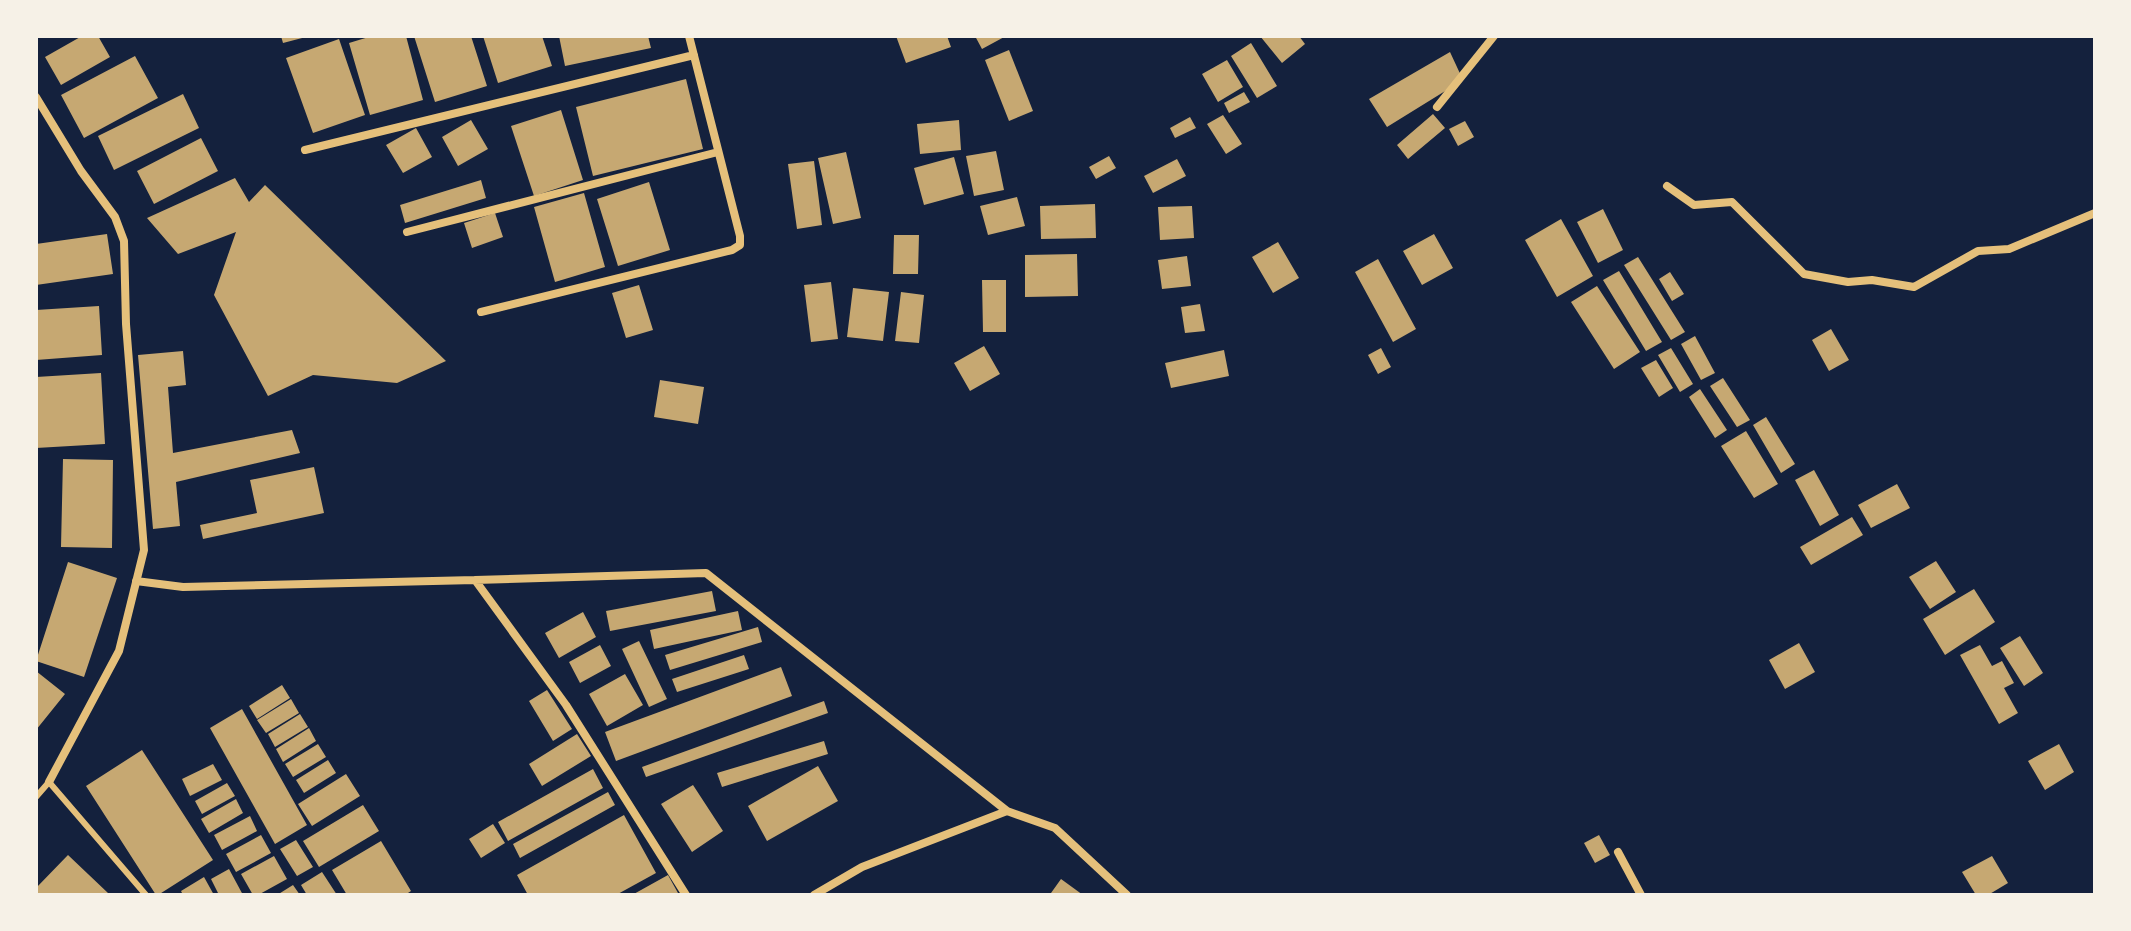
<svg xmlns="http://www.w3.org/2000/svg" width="2131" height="931" viewBox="0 0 2131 931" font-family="'PT Sans Narrow',sans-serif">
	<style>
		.building { fill: #c6a872 }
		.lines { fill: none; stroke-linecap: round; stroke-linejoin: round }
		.service { stroke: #e5c07b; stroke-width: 6 }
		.minor { stroke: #e5c07b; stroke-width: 8 }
	</style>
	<rect width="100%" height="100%" fill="#14213d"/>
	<path class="building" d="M82,36H98L110,57L61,85L45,57Z
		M281,36H306V37L283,43Z
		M372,36H406L423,100L370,115L349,43Z
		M414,36H471L487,86L435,102Z
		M483,36H542L552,66L498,83Z
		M559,36H648L651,48L565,66Z
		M896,36H947L951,47L906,63Z
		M975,36H1006L982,49Z
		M1260,36H1299L1305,44L1282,63Z
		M339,39L365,115L313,133L286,58Z
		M1251,43L1277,86L1257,98L1231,56Z
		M1009,50L1033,111L1009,121L985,60Z
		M1450,52L1463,80L1387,127L1369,99Z
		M135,56L158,98L84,138L61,95Z
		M1227,60L1243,87L1218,102L1202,74Z
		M686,79L703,149L593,176L576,107Z
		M1244,92L1250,102L1229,113L1224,103Z
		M183,94L199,128L114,170L98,136Z
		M561,110L583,180L534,196L511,126Z
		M1433,114L1445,128L1408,159L1397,145Z
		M1223,115L1242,144L1226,154L1207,124Z
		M1190,117L1196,128L1175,138L1170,128Z
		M471,120L488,149L458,166L442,137Z
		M959,120L961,150L920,154L917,124Z
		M1465,121L1474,137L1458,146L1449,129Z
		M416,128L432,157L403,173L386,145Z
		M201,138L218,171L154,204L137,171Z
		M996,151L1004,190L974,196L966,156Z
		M846,152L861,218L833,224L818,158Z
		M1109,156L1116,168L1096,179L1089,167Z
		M954,157L964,194L924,205L914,168Z
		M1177,159L1186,176L1153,193L1144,176Z
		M814,161L822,225L797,229L788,164Z
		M235,178L249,202L265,185L446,361L397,383L313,375L268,396L214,295L236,232L178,254L147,218Z
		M481,180L486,198L405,223L400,205Z
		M649,182L670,250L618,266L597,199Z
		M584,193L605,267L555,282L534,207Z
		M1017,197L1025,226L988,235L980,206Z
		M1095,204L1096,238L1041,239L1040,206Z
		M1192,206L1194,238L1160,240L1158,207Z
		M1603,209L1623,250L1598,263L1577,222Z
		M495,213L503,237L472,248L464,223Z
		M1561,219L1593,276L1557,297L1525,240Z
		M107,234L113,274L36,285V244Z
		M1434,234L1453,268L1422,285L1403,251Z
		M894,235H919L918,274H893Z
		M1278,242L1299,278L1273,293L1252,257Z
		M1077,254L1078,296L1025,297V255Z
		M1187,256L1191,286L1162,289L1158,260Z
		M1638,257L1685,332L1671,340L1624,265Z
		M1378,259L1416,329L1393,342L1355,272Z
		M1619,271L1662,342L1646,351L1603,280Z
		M1670,272L1684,294L1672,301L1659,279Z
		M982,280H1006V332H983Z
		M831,282L838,339L811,342L804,285Z
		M639,285L653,330L626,338L612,293Z
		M1597,286L1640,352L1614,369L1571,302Z
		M853,288L889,292L883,341L847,337Z
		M901,292L924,295L919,343L895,341Z
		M1200,304L1205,331L1185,333L1181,307Z
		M99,306L102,355L36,360V310Z
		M1831,329L1849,360L1829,371L1812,340Z
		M1695,336L1715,373L1701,380L1681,344Z
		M984,346L1000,374L970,391L954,363Z
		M1381,348L1391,367L1378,374L1368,355Z
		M1671,348L1693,384L1680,392L1658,355Z
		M1224,350L1229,376L1171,388L1165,363Z
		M183,351L186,385L168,387L173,453L292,430L300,453L176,482L180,526L153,529L138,355Z
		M1656,360L1673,388L1659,397L1641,368Z
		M101,373L105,444L36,448V377Z
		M1723,378L1750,420L1737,427L1710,386Z
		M660,380L704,387L698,424L654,417Z
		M1700,389L1727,430L1715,438L1689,397Z
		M1766,417L1795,464L1781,473L1753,425Z
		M1746,431L1778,484L1754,498L1721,446Z
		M63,459L113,460L112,548L61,547Z
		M314,467L324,513L203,539L200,525L257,513L250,480Z
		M1814,470L1839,515L1820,526L1795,480Z
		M1897,484L1910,508L1871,528L1858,505Z
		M1852,517L1863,535L1811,565L1800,547Z
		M1936,561L1956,592L1930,609L1909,577Z
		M68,562L117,578L84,677L36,661Z
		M1974,589L1995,622L1945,655L1923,619Z
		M712,591L716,611L610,631L606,611Z
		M738,611L742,630L654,649L650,630Z
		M583,612L596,637L559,658L545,633Z
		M758,627L762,642L670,670L665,655Z
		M2020,636L2043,673L2024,686L2000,648Z
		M639,641L667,699L649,707L622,649Z
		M1799,643L1815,672L1785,689L1769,660Z
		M600,645L611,666L580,683L569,662Z
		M1980,645L1992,666L2002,661L2014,683L2004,688L2018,713L1999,724L1960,655Z
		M744,655L749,669L677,692L672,679Z
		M781,667L792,696L616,761L605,732Z
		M36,671L65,694L36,730Z
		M625,674L643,705L607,726L589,694Z
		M282,685L290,698L257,719L249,706Z
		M547,690L572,729L553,741L529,701Z
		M291,699L299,713L266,733L257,720Z
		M824,701L828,713L646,777L642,767Z
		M242,709L307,825L275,844L210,728Z
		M300,714L308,727L275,747L268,734Z
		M309,728L316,741L283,762L276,749Z
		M577,734L591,756L542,786L529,764Z
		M824,741L828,754L722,787L717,773Z
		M318,744L326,757L293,777L285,764Z
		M2059,744L2074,772L2045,790L2028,761Z
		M142,750L213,860L158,895H156L86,786Z
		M328,760L336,773L304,793L296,780Z
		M213,764L222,780L190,796L182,779Z
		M818,766L838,801L767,841L748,806Z
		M593,769L603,788L508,841L498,822Z
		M346,774L360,796L312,826L298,804Z
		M227,783L235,796L202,814L195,801Z
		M693,785L723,831L692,852L661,804Z
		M608,792L615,805L520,858L513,844Z
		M236,799L243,813L209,833L201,819Z
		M363,805L379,831L319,867L303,841Z
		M624,815L656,873L616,895H528L517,875Z
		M250,816L257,831L222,850L214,835Z
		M493,824L505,843L481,858L469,839Z
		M261,835L271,853L236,872L226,854Z
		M1599,835L1610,855L1595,863L1584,843Z
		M296,840L313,867L297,876L280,849Z
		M381,841L411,891L405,895H347L332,870Z
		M68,855L108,893L106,895H36V888Z
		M274,856L287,879L258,895H253L241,874Z
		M1992,856L2008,883L1988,895H1976L1962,872Z
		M229,869L243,895H219L211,879Z
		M322,872L337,895H307L301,885Z
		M668,875L678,893L676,895H632Z
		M204,877L214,895H183L181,891Z
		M1061,879L1083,895H1054L1051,893Z
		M293,885L300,895H277Z"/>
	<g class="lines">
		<path class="service" d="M36,797L49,782L146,895"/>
		<path class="minor" d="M36,97L81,171L115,217L124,241L126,324L144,550L119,651L49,782
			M1437,107L1494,36
			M305,150L694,55
			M1667,186L1694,205L1732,202L1804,274L1848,282L1872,280L1914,287L1978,251L2009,249L2095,213
			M407,232L718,152
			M481,312L732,250L740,245V236L689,36
			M136,581L183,587L475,580
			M1618,852L1641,895
			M686,895L566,705L475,580L706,573L1007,811
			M814,895L862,867L1007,811L1055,828L1127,895"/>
	</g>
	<rect width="2131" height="931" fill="none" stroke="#f6f1e7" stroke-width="76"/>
</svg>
